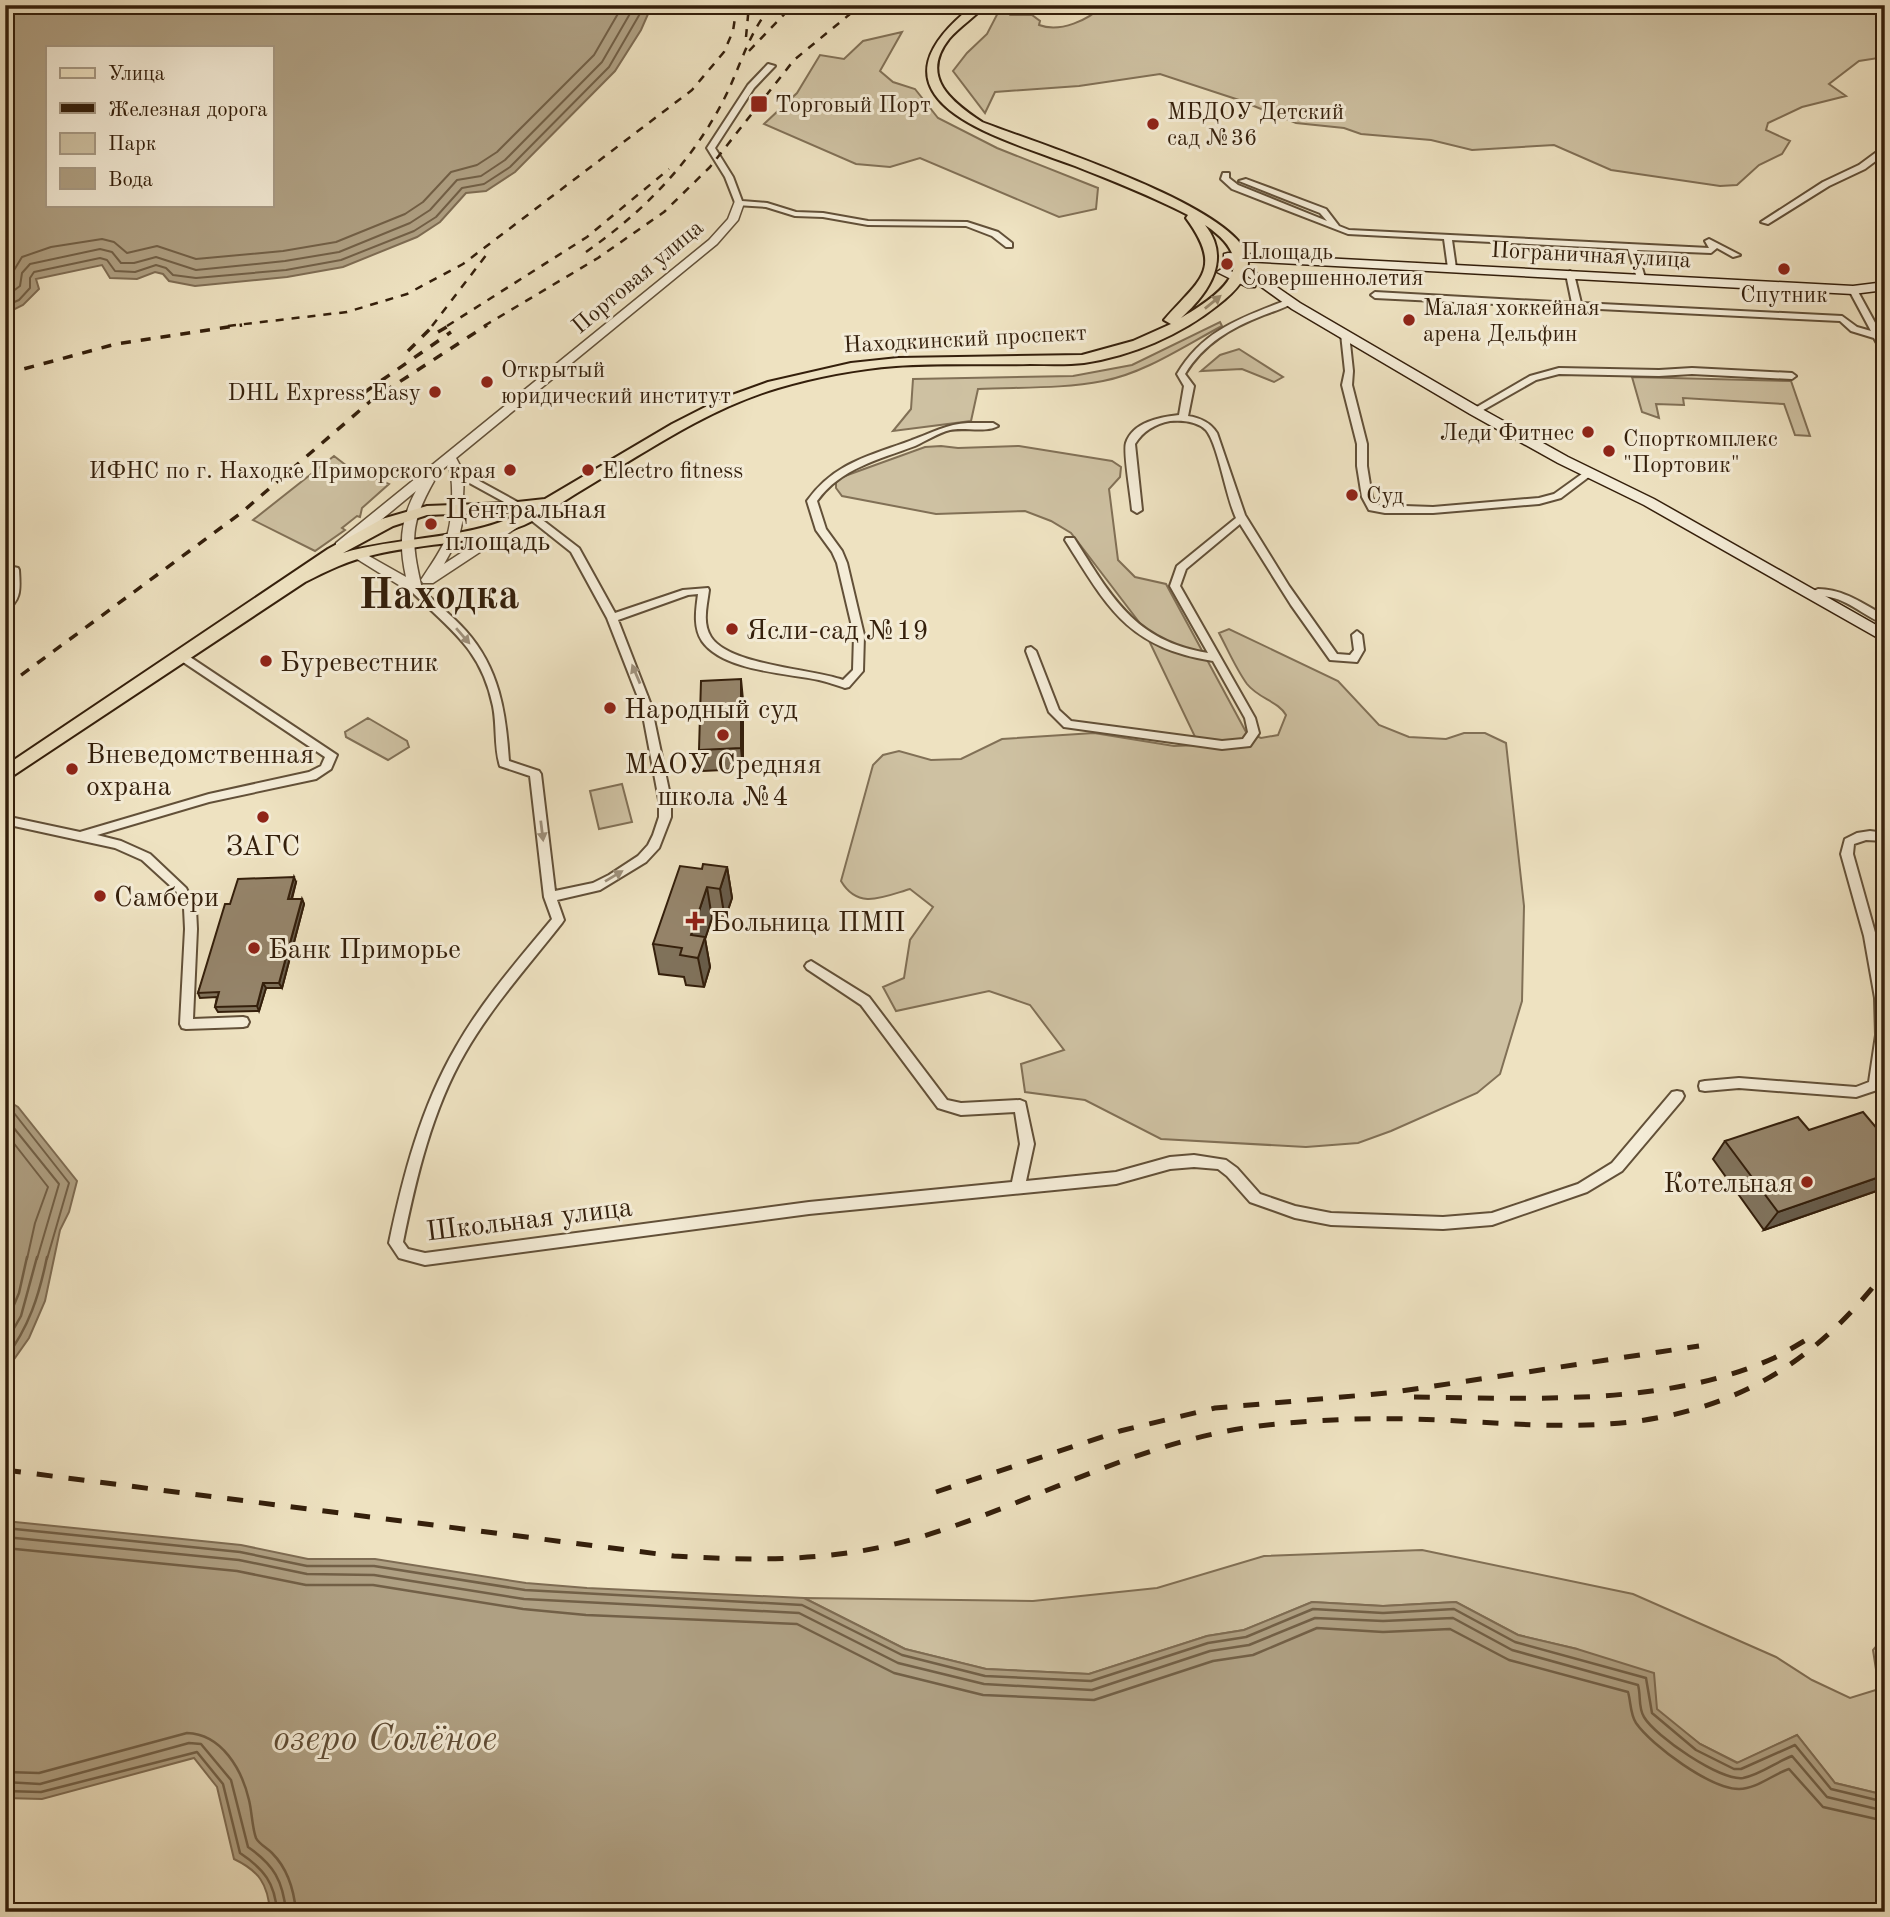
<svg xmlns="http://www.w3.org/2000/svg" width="1890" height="1917" viewBox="0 0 1890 1917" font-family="'Old Standard TT',serif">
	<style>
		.green { fill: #cec1a2; stroke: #817056; stroke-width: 2 }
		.water { fill: #afa083; stroke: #7e6c53; stroke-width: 2; fill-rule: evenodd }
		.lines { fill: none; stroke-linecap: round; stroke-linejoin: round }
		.shore-far1 { stroke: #726047; stroke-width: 2 }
		.shore { stroke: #726047; stroke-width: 2.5 }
		.minor-casing { stroke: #625038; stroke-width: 4 }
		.tertiary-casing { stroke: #625038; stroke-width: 3 }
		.secondary-casing { stroke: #341f0b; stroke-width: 3 }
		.primary-casing { stroke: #341f0b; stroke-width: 4 }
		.minor { fill: #f4ecd7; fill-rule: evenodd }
		.tertiary { fill: #f4ecd7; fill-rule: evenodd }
		.secondary { fill: #f4ecd7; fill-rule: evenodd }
		.primary { fill: #eee2c1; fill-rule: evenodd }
		.rail-far2 { stroke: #341f0b; stroke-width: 2.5; stroke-dasharray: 8 8; stroke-linecap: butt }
		.rail-far1 { stroke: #341f0b; stroke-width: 3.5; stroke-dasharray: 10 10; stroke-linecap: butt }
		.rail { stroke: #341f0b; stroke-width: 5; stroke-dasharray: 16 16; stroke-linecap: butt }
		.wall { fill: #80725b; stroke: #341f0b; stroke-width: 2 }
		.shaded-wall { fill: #685c4a; stroke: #341f0b; stroke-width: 2 }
		.building { fill: #95846a; stroke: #341f0b; stroke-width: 2 }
		.oneway { fill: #9a8a6f }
		.oneway2 { fill: #9e907b }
		.poi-dot { fill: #8f2418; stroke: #f4ecd7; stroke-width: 2.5 }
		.labels { text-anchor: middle; stroke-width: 6; stroke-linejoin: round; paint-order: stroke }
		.far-poi-label { font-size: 23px; fill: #341f0b; stroke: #f4ecd7; text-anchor: start }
		.far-street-label { font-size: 23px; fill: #341f0b; stroke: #f4ecd7 }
		.poi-label { font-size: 28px; fill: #341f0b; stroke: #f4ecd7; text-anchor: start }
		.street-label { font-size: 28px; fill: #341f0b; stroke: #f4ecd7 }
		.near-water-label { font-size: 37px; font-style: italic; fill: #5f4c35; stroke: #f4ecd7 }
		.town-label { font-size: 42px; font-weight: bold; fill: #341f0b; stroke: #f4ecd7 }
	</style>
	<rect width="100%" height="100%" fill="#eee2c1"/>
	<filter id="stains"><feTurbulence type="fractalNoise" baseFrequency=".00286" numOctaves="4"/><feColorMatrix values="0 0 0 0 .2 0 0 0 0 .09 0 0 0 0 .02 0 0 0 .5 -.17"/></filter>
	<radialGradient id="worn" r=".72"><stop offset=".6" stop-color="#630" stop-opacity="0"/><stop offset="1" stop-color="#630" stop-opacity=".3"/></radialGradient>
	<path class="green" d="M1002,5H1019L1011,15H1032L1040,21L1039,25C1060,33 1089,20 1103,5C1213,5 1325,0 1433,8C1463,11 1501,21 1527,5H1885V57L1859,61L1829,84L1846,96L1802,107L1768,123L1766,130L1790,141L1782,154L1759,165L1737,185L1720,186L1611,170L1554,145L1472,150L1431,140L1361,134L1344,128L1296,123L1239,100L1160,74L1079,86L995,92L985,113L953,71L967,53L987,34Z
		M902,32L880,71L893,82L915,89L938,118L997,148L1098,188L1096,209L1059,217L920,158L890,167L856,164L764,124L797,93L820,55L844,59L863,41Z
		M1220,322L1222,326C1184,346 1145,373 1103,381C1063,389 1019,387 978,389L971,421L893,431L911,409L913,379L1073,376L1132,365Z
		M1239,349L1283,377L1274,382L1242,369L1201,371L1220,355Z
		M1632,377L1791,381L1810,436L1795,435L1784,404L1683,398L1684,405L1656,404L1659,418L1642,412Z
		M941,446L958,448L1019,446L1112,461L1121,467L1120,477L1109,489L1118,560L1135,577L1166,584L1246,732L1261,738L1278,735L1286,715C1278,701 1259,699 1247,684C1236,669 1228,650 1219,633L1229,629L1338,681L1379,725L1409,737L1446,739L1464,733H1485L1506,743L1524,906L1522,1001L1500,1074L1477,1093L1391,1131L1358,1143L1306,1147L1161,1139L1085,1100L1025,1092L1021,1064L1064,1050L1030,1005L989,991L896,1011L883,987L904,978L910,940L933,907L910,889C883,897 858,910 841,881L873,765L883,755L899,751L931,760L961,759L1002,739L1094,733L1174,746L1199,745L1142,626L1071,533L1051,521L1025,511L936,514L842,496L836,488V482L842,477L925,447Z
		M334,456L347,466L389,484L362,508L360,517L357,516L342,528L345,530L315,551L253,520Z
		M368,718L407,741L409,747L388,760L346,737L345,732Z
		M622,784L632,822L599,829L590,791Z
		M1422,1550L1633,1594L1776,1657L1812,1680L1850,1698L1879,1689L1873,1650L1885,1636V1795L1835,1783L1797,1735L1738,1763L1700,1744L1577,1649L1518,1635L1456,1602L1383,1606L1312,1602L1244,1630L1207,1636L1089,1674L986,1669L905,1649L804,1598L1033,1601L1157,1588L1264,1556Z"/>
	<path class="water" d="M5,5H652L641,30L615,71L515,172L486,191L466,193L440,222L417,237L343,267L287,277L195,286L169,281L163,274L155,272L137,279L110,278L102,265L36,279L39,289L23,305L5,314ZM47,47H271V205H47Z
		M5,1099L18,1107L77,1181L69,1212L60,1230L45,1301L29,1338L5,1372Z
		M5,1521L241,1545L308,1559H375L526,1583L587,1588L804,1598L905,1649L986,1669L1089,1674L1207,1636L1244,1630L1312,1602L1383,1606L1456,1602L1518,1635L1577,1649L1654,1673L1657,1709L1700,1744L1737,1763L1797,1735L1835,1783L1885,1795V1912H270C268,1884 259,1871 234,1859L217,1787L194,1758L42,1799L5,1798Z"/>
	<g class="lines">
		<path class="shore-far1" d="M5,285L22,257L51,247L102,239L114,242L127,253L157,246L196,259L283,251L336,242L405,214L423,202L451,172L477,165L497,152L594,55L623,5
			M5,297L20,286L22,273L30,264L100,249L112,252L121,263H134L156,257L196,270L285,261L339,252L410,223L430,210L457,180L481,176L505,160L602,62L635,5
			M5,306L19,300L30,288V278L34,272L100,258L107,260L115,271L135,272L156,265L166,268L173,275L196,278L286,270L341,260L414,231L436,217L462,188L484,184L510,167L609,67L645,5
			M5,1107L14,1113L69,1183L47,1259
			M5,1117L59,1184L37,1259
			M5,1132L48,1187L35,1223L27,1259"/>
		<path class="shore" d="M5,1326L19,1293L27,1257
			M5,1344L21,1316L37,1257
			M5,1359C29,1327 39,1296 47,1257
			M5,1528L240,1552L307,1566H374L525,1590L802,1605L902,1655L985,1676L1091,1681L1208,1643L1246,1637L1313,1609L1383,1613L1454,1609L1515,1642L1646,1678L1652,1713L1696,1750L1734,1769H1741L1795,1745L1831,1789L1885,1802
			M5,1537L239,1560L307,1574L374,1575L524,1599L799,1613L898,1663L984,1684L1092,1690L1210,1651L1249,1645L1315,1618L1383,1621L1453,1618L1512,1650L1638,1685C1641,1695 1638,1708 1644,1717C1655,1736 1720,1781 1743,1778C1760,1775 1776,1762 1792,1756L1827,1797L1885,1811
			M5,1548L237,1571L306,1585H373L523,1609L586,1615L797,1624L894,1673L983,1695L1094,1700L1213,1661L1253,1655L1317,1628L1383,1632L1450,1629L1509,1660L1628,1692C1631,1702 1630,1714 1636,1723C1652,1746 1711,1789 1739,1789C1757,1789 1773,1774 1789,1769L1823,1807L1885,1821
			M5,1772L39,1773L187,1733C222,1734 242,1770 249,1800C252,1812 252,1827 256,1838C259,1844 267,1848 272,1853C288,1869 294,1889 296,1912
			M5,1782L40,1784L189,1743L201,1744L231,1780L248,1847C274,1865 283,1881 286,1912
			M5,1791L41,1792L197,1752L223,1784L240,1853C264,1869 275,1883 277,1912"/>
		<defs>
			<path id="minor" d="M768,64L775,66L754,88L715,148L733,177L742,201L767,203L796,212L823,213L868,221L967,222L998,232L1012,243V247H1006L992,236L966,226L868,225L823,217L795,216L766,207L736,205L725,177L707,148L748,85Z
				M1882,148H1885V154L1865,169L1829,186L1768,224L1761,222L1823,182L1859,165Z
				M1223,173H1229V178L1238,185L1327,221L1320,213L1239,181L1246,179L1326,209L1339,226L1349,230L1709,248L1705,241L1709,239L1740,255L1733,257L1717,248L1711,253L1637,250L1645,278L1641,281L1637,278L1628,249L1452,240L1456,268L1452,271L1448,268L1444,239L1348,234L1232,189L1221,179Z
				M1570,271L1574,274L1581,303L1842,316L1857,327L1871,331L1849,290L1856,288L1885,341V353L1882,352L1874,338L1851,331L1840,321L1375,298L1371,295L1375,292L1572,303L1566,274Z
				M1287,300L1294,302C1286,308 1274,311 1264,315C1231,328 1204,343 1185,374L1194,386L1188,416C1200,418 1210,422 1217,433L1245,515L1289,586L1337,654L1350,655L1354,650L1352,635L1357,631L1362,635L1364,650L1357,662L1330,660L1291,605L1240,524L1186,569L1180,586L1255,718L1259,733L1250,746L1222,749L1064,727L1049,712L1026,651L1027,648L1031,647L1036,651L1059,710L1071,721L1222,741L1243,739L1248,732L1245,718L1213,661C1127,647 1108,608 1065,540L1066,538H1074C1111,596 1134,641 1208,653L1170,586L1177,566L1236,518C1226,497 1218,444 1206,430C1197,421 1182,420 1170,421C1155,424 1143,431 1135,444L1142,510L1137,513L1132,510C1131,497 1123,452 1126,443C1133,422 1160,417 1179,415L1184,386L1177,374C1203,330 1241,318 1287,300Z
				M1345,331L1349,334L1353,371L1352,385L1367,444V466L1372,497L1376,505L1433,507L1539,498L1554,494L1586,471H1592L1594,473L1561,498L1539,504L1433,513H1385L1369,510L1362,497L1357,466V444L1342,385L1345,371L1341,334Z
				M1559,368L1659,370L1692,368L1792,373L1796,376L1792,379L1692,374L1659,376L1559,374L1536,380L1478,413L1475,414L1470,411L1530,376Z
				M968,423H993L998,426C986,433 964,427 950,430C938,433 926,441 915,446C878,460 841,468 817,501L826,529L842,551L847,563L864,635L863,671L849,687L845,688C836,685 828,682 819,680C786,673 723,671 702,641C693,627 696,610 698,594L688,595L618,620L651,705L671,800V817L659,848L646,862L600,890L557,900L564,920L562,923C529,965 492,1006 465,1053C432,1110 416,1178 403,1242L408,1249L425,1253L809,1202L1012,1182L1020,1144L1015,1112L961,1115L938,1108L861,1005L807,969L805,966L807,963L811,961L869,997L947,1100L961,1103L1020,1100L1025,1102L1034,1144L1026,1181L1116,1172L1170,1157L1194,1155L1226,1160L1237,1168L1260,1194L1295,1206L1331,1213L1443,1217L1492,1213L1578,1184L1612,1163L1672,1092L1677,1091L1682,1092L1684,1096L1682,1100L1622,1171L1587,1192L1492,1225L1443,1229L1331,1225L1295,1218L1250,1202L1227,1176L1218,1169L1194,1167L1170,1169L1116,1184L809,1214L425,1265L399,1258L389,1243C403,1176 421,1107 456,1047C482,1001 518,960 552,919L544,897L530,776L500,766C494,748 497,725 493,706C481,648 450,630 411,591V587H419C434,602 452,615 466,631C499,668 506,712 509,761L539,771L541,774L555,891L593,883L609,875L638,856L648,845L653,835L659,817V800L641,705L607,618L571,552L517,509L455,475V471H461L523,505L579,548L615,613L683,590L708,588L709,590C707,606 702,623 711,637C729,665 811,669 843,680L853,670L854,635L837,563L832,552L816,530L807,501C835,462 870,456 912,440C932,433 947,424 968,423Z
				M5,565L18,568L19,570C20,588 22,601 5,611V600L10,594L9,572L5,571Z
				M1818,589C1843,589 1864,604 1885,616V624C1860,615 1839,589 1810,598L1805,595Z
				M181,651L337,755L331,769L316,779L209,802L97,835L121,841L150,854L186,888L196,908L197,929L193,1019L243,1017L247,1018L249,1022L247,1026L243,1027L186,1029L182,1028L180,1024L185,929L184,908L176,891L142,860L115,848L5,824V816L80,832L209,794L309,772L321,766L325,757L177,658L176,655L177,652Z
				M1870,831L1885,833V841L1866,840L1854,844L1853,854L1876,936L1885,977V1065L1880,1089L1856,1097L1739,1088L1705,1091L1700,1090L1699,1086L1700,1082L1705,1081L1739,1078L1856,1087L1869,1082L1876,1035L1875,998L1864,936L1841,854L1845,839L1857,833Z"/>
			<path id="tertiary" d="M735,201L744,203L738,220L717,244L456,458L464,473L462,523L459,537L444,564L513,519H521V525L433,583H423L421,580C430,566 441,551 447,536C452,521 455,479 448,465L432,478L434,481C409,525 411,541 422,589L420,592H410L349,554L350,551H360L406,577C399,545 400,520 416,491L346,549H336V543L709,240L728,219Z"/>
			<path id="secondary" d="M1228,253L1853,286L1885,282V290L1853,294L1224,260V254Z
				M1242,263L1300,303L1480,408L1568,457L1654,499L1885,630V642L1644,505L1558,463L1470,414L1292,309L1256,283L1255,287H1247L1217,272L1223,268L1253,280L1236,267Z"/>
			<path id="primary" d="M974,5H986C975,17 960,26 949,39C919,77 952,102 982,122C1029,141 1249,209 1248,262C1248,280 1231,295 1218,305C1181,335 1131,356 1084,363C1067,365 1048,364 1030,364C986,365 940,363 896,366C856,369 816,377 778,388C707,409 644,453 582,490C563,501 544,516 524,525C477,544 423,543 373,555C349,560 327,571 305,582L5,781V766L328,549L382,519L427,506L508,503L545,499L672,424L721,399L768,382L851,363L898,358L1082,355L1133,341L1171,324L1164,320C1198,280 1225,271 1186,218L1188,215C1151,196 1113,181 1075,166C998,137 852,100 974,5ZM1205,225C1262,263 1225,292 1181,318C1209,293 1232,259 1205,225ZM524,511C476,540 398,536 343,553L393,526L427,515Z"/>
		</defs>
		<use href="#minor" class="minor-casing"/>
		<use href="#tertiary" class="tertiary-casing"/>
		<use href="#secondary" class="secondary-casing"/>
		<use href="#primary" class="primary-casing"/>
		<use href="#minor" class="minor"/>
		<use href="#tertiary" class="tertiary"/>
		<use href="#secondary" class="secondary"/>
		<use href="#primary" class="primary"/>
		<path class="rail-far2" d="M746,37L749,5
			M749,51L793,5
			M586,252C646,210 696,158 728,91C742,61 750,31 772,5
			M228,326L347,312L407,294L463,264L692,90L724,52L733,31L737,5
			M432,326L487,254
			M447,326L587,237L669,169
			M484,326L598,258L664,212L710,167L794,60L861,5"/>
		<path class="rail-far1" d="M438,332L450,325
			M408,351L434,325
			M5,374L116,344L242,325
			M365,392L451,332
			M5,687L241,513L373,399L487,325"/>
		<path class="rail" d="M1414,1397C1530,1398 1666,1407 1774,1358C1788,1351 1802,1342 1816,1334
			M5,1470L674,1556C756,1561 837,1562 917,1538C1032,1504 1138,1441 1259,1426C1318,1419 1380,1417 1439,1420C1526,1424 1610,1434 1695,1409C1777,1385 1834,1338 1885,1272
			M936,1492L1120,1431L1215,1408L1388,1393L1699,1346"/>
	</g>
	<path class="wall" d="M743,700V769L703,771L699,750Z
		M727,867L732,898L725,919L712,918L705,939L710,967L704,987L686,985L684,977L659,974L653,944L702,869Z
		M296,882L292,899H302L304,904L282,988H266L259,1011L218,1012L215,1007L217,997L200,998L198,993L230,904Z
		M1809,1130L1885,1138V1188L1764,1230L1713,1159L1725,1141Z"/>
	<path class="shaded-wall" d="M741,679L743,700V769L741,748Z
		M727,867L732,898L725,919L720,889Z
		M294,877L296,882L290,904L288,899Z
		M707,887L712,918L705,939L710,967L704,987L698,958L691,935Z
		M302,899L304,904L282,988L279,983Z
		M263,983L266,988L259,1011L257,1006Z
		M1885,1175V1188L1764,1230L1778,1212Z"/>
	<path class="building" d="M741,679V748L699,750L701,681Z
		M703,864L727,867L720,889L707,887L691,935L705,937L698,958L680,955L682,948L653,944L680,866L702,869Z
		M294,877L288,899H302L279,983H263L257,1006L215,1007L219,992L198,993L225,904H230L238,879Z
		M1863,1112L1885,1138V1175L1778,1212L1725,1141L1798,1117L1809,1130Z"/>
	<defs><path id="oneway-solid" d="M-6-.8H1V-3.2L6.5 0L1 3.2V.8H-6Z" transform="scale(1.75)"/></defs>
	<use class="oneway" href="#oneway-solid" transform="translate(1213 302) rotate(-39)"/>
	<g class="oneway2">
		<use href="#oneway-solid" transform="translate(463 636) rotate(49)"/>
		<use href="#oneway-solid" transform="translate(636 674) rotate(-113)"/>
		<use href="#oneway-solid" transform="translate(542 831) rotate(83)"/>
		<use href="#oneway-solid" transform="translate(614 876) rotate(-31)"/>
	</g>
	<g class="poi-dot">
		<rect x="750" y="95" width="18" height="18" rx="3.5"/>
		<circle cx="1153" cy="124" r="7"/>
		<circle cx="1227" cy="264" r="7"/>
		<circle cx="1784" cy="269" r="7"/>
		<circle cx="1409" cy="320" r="7"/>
		<circle cx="487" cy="382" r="7"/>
		<circle cx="435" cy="392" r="7"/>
		<circle cx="1588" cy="432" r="7"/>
		<circle cx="1609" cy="451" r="7"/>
		<circle cx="510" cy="470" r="7"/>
		<circle cx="588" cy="470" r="7"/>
		<circle cx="1352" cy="495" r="7"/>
		<circle cx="431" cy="524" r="7"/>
		<circle cx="732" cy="629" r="7"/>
		<circle cx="266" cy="661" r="7"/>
		<circle cx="610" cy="708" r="7"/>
		<circle cx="723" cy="735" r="7"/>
		<circle cx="72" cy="769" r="7"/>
		<circle cx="263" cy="817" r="7"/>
		<circle cx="100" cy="896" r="7"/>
		<path d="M691.5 910.5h7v7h7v7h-7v7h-7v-7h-7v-7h7z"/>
		<circle cx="254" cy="948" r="7"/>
		<circle cx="1807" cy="1182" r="7"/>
	</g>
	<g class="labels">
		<g class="far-poi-label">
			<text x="775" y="112">Торговый Порт</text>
			<text x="1167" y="119">МБДОУ Детский<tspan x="1167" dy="26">сад №36</tspan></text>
			<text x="1241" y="259">Площадь<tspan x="1241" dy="26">Совершеннолетия</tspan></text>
			<text x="1784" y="302" text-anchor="middle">Спутник</text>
			<text x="1423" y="315">Малая хоккейная<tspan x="1423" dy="26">арена Дельфин</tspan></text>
			<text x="501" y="377">Открытый<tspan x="501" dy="26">юридический институт</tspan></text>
			<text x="421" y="400" text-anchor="end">DHL Express Easy</text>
			<text x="1574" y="440" text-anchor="end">Леди Фитнес</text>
			<text x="1623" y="446">Спорткомплекс<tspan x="1623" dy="26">"Портовик"</tspan></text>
			<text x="496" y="478" text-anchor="end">ИФНС по г. Находке Приморского края</text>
			<text x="602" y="478">Electro fitness</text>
			<text x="1366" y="503">Суд</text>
		</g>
		<g class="far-street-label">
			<text transform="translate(1591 254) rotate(3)" y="8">Пограничная улица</text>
			<text transform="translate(637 276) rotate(-40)" y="8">Портовая улица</text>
			<text transform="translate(965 338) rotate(-3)" y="8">Находкинский проспект</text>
		</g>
		<g class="poi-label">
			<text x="445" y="518">Центральная<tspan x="445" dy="32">площадь</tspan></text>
			<text x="746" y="639">Ясли-сад №19</text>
			<text x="280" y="671">Буревестник</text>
			<text x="624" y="718">Народный суд</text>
			<text x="86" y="763">Вневедомственная<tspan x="86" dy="32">охрана</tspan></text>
			<text x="723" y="773" text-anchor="middle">МАОУ Средняя<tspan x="723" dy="32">школа №4</tspan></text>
			<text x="263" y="855" text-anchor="middle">ЗАГС</text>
			<text x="114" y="906">Самбери</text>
			<text x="711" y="931">Больница ПМП</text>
			<text x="268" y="958">Банк Приморье</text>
			<text x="1793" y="1192" text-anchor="end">Котельная</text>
		</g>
		<g class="street-label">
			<text transform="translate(529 1218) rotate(-7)" y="10">Школьная улица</text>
		</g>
		<g class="near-water-label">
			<text x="385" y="1750">озеро Солёное</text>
		</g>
		<g class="town-label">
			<text x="439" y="608">Находка</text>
		</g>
	</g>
	<rect width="1890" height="1917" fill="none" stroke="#eee2c1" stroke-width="28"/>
	<rect x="7" y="7" width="1876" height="1903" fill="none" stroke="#341f0b" stroke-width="3.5"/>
	<rect x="14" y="14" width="1862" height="1889" fill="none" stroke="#341f0b" stroke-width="2"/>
	<rect x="46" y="46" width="228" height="161" fill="#f4ecd7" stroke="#a79a85" stroke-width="2"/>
	<rect x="60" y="68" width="35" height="10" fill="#eee2c1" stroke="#a79a85" stroke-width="2"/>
	<text x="108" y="80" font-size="21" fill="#341f0b">Улица</text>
	<rect x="60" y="103" width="35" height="10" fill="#341f0b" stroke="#a79a85" stroke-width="2"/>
	<text x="108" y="116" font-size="21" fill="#341f0b">Железная дорога</text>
	<rect x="60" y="133" width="35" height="21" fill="#cec1a2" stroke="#a79a85" stroke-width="2"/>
	<text x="108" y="150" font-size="21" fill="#341f0b">Парк</text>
	<rect x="60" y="168" width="35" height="21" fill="#afa083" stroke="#a79a85" stroke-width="2"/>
	<text x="108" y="186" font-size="21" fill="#341f0b">Вода</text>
	<rect width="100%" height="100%" filter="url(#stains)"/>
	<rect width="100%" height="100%" fill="url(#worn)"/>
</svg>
